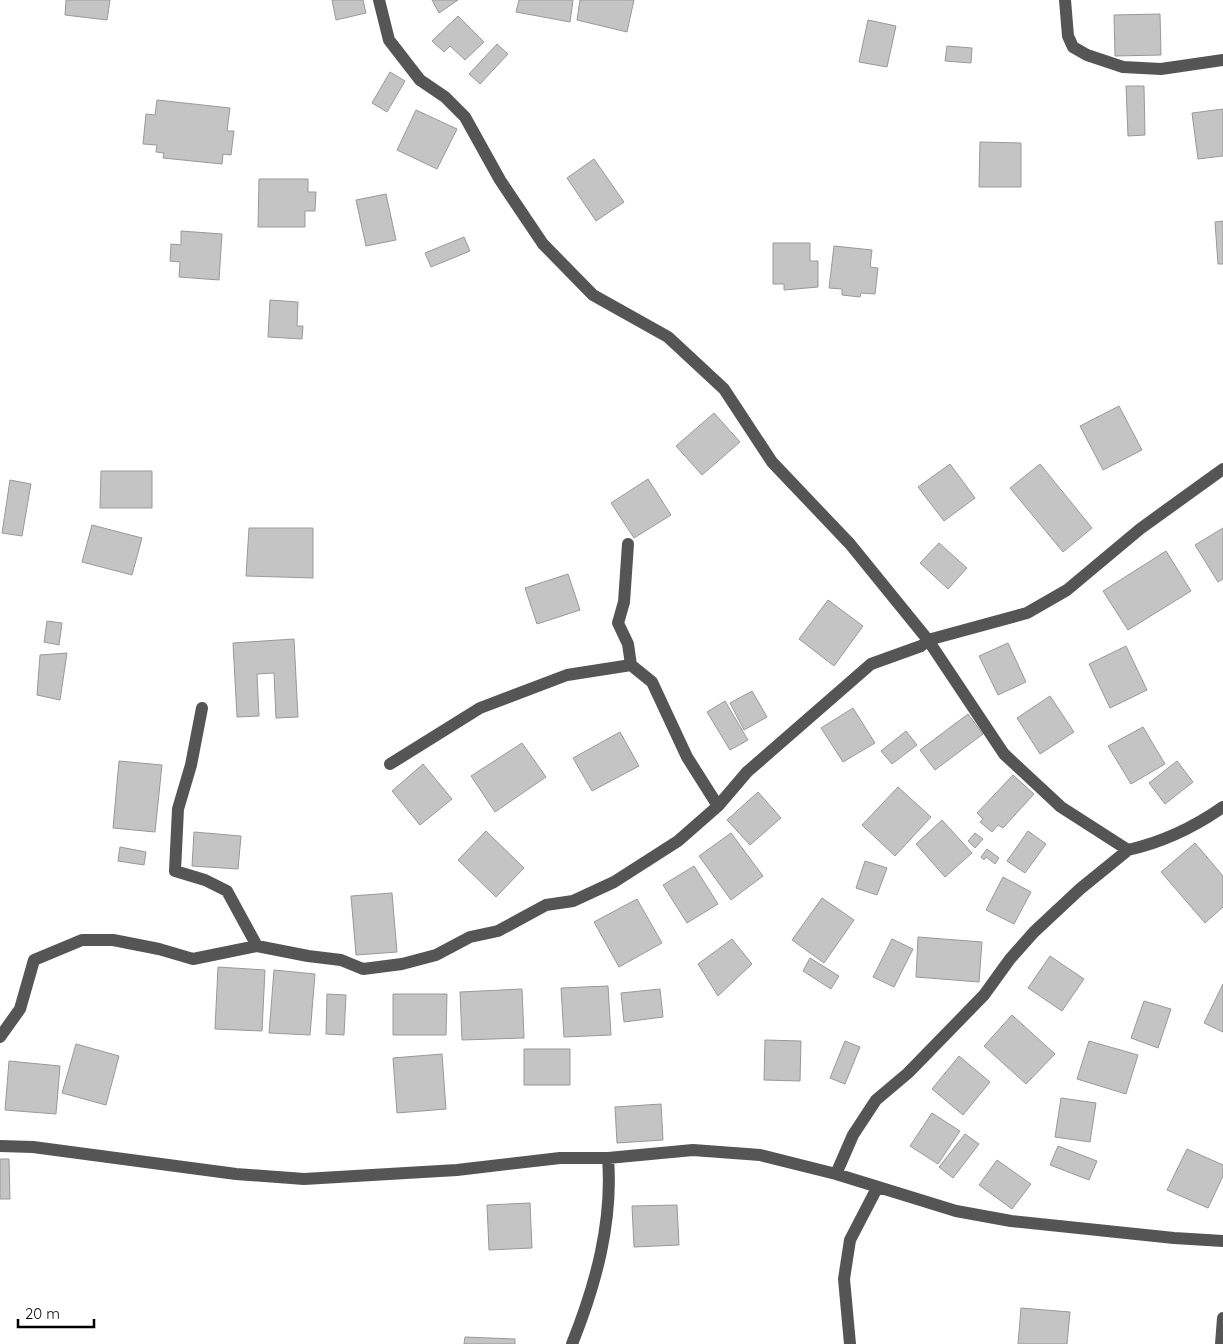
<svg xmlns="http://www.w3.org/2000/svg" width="1223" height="1344" viewBox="0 0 1223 1344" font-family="Quicksand,sans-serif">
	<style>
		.building { fill: #c4c4c4; stroke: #999 }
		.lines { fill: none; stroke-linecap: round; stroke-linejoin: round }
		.minor { stroke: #555; stroke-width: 12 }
	</style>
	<rect width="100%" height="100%" fill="#fff"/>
	<path class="building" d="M66,0H110L107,20L65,15Z
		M332,0H363L366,13L336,20Z
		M432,0H458L439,13Z
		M519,0H573L570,22L516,12Z
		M580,0H634L627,32L577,20Z
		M1160,14L1161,55L1115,56L1114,15Z
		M458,16L484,42L465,60L450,46L444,52L432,41Z
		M868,20L896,26L887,67L859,62Z
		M497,44L508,54L480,84L469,74Z
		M947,46L972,48L971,63L945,61Z
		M390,72L405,81L387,112L372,103Z
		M1126,86H1144L1145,135L1128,136Z
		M157,100L230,108L227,131H234L231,155L223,154L222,164L163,158L164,153L156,152L157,145L143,144L146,114L155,115Z
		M1223,109V156L1198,159L1192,113Z
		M416,110L457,129L437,169L397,150Z
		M980,142L1021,143V187H979Z
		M594,159L624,202L596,221L567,178Z
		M259,179H308V192H316L315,211H305V227H258Z
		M386,194L396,240L366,246L356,200Z
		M1223,221V264H1218L1215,222Z
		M181,231L222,234L219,280L179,277L180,262L170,261L171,244L181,245Z
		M464,237L470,251L431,267L425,253Z
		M773,243H810V261H818V287L784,290V284H773Z
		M834,246L872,250L870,267L878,268L875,294L861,293L860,297L842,295V289L829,288Z
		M270,300L298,302L297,326H303L302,339L268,337Z
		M1119,406L1142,450L1103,470L1080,426Z
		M714,413L740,442L702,475L676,446Z
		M950,464L975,498L944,521L918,487Z
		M1040,464L1092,528L1063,552L1010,488Z
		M101,471H152V508H100Z
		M648,479L671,515L634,538L611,503Z
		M10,480L31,484L22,536L2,533Z
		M92,525L142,538L132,575L82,562Z
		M249,528H313V578L246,576Z
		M1223,528V579L1218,582L1195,545Z
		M939,543L967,568L948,589L920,563Z
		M1166,551L1191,591L1128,630L1103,591Z
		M568,574L580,610L537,624L525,588Z
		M828,600L863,626L834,666L799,639Z
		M47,621L62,623L59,645L44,642Z
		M294,639L298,717L276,718L274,673L257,674L259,716L237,717L233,643Z
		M1008,643L1026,682L998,695L979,656Z
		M1126,646L1147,690L1110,708L1089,664Z
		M67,653L60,700L37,695L40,655Z
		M752,691L767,717L744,730L730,703Z
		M1050,696L1074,732L1040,754L1017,718Z
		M725,701L748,740L730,750L707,712Z
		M853,708L875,743L843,762L821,728Z
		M968,714L983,734L935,770L920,750Z
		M1143,727L1165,764L1131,784L1108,746Z
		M906,731L917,745L892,764L881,751Z
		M620,732L639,766L592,791L573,758Z
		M522,743L546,777L495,812L471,776Z
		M119,761L162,765L155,832L113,828Z
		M1177,761L1193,782L1165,804L1149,783Z
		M423,764L452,799L420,825L392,791Z
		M1013,775L1034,794L1003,828L998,825L992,832L980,822L983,819L977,813Z
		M898,787L931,817L895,856L862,825Z
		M758,792L781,818L750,845L727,820Z
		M942,820L972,853L945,877L916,844Z
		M486,831L524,868L496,897L458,860Z
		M1028,831L1046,844L1025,873L1007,861Z
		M194,832L241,836L238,869L192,866Z
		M731,833L763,876L731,900L699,856Z
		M975,833L983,839L975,848L968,841Z
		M1195,843L1223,876V907L1205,923L1161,872Z
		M120,847L146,852L144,865L118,861Z
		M987,849L999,858L995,864L986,857L984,860L981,857Z
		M865,861L887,868L877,895L856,888Z
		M694,866L718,904L687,923L663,885Z
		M1003,877L1031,892L1014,924L986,910Z
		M392,893L397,952L356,955L351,896Z
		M822,898L854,920L824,963L792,940Z
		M637,899L662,943L619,967L594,922Z
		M918,937L982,942L979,982L916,977Z
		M732,939L752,964L718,996L698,964Z
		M892,939L913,949L894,987L873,977Z
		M1050,956L1084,979L1062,1011L1028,988Z
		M810,958L839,976L831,989L803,971Z
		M218,967L265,970L262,1031L215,1029Z
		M274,970L315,974L310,1035L269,1033Z
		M1223,984V1032L1204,1023Z
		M608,986L611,1035L564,1037L561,988Z
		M522,989L524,1038L462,1040L460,992Z
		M660,989L663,1017L624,1022L621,993Z
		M327,994L346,995L344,1035L326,1034Z
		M393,994H447L446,1035H393Z
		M1144,1001L1171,1009L1158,1048L1131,1038Z
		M1012,1015L1055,1054L1026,1084L984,1046Z
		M765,1040L801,1041L800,1081L764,1080Z
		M845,1041L860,1047L845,1084L830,1078Z
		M1089,1041L1138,1055L1126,1094L1077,1079Z
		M76,1044L119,1056L106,1105L62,1093Z
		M524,1049H570V1085H524Z
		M442,1054L446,1109L397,1113L393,1058Z
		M959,1056L990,1082L963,1115L932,1089Z
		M9,1061L60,1066L56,1114L5,1110Z
		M1061,1098L1096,1103L1090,1142L1055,1137Z
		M661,1104L663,1140L617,1143L615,1107Z
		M932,1113L960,1131L938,1164L910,1146Z
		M965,1134L979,1144L953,1178L939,1167Z
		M1058,1146L1097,1161L1089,1180L1050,1165Z
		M1187,1149L1223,1165V1176L1208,1208L1167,1190Z
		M0,1159H9L10,1199H0Z
		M997,1160L1031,1184L1012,1209L979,1185Z
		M530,1203L532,1248L489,1250L487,1205Z
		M677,1205L679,1245L634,1247L632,1206Z
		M1021,1308L1070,1312L1067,1344H1018Z
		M465,1337L515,1339V1344H464Z"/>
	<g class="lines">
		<path class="minor" d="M379,0L389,40L420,80L445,97L465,117L500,180L543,244L593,295L668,337L724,389L772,462L850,544L928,640L1004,754L1061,807L1128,850C1164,842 1193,828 1223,807
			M1065,0L1068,36L1073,47L1087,55L1123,67L1161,69L1223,60
			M628,544L624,602L618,623L628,644L631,665
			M202,708L191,765L178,809L175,871L205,880L227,891L257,946L308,956L341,960L363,969L402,964L436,955L470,937L498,931L546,905L573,901L614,882L678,841L718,806L747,772L871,664L921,646L928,640L1027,613L1067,590L1140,529L1223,469
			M390,764L480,708L567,675L631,665L652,682L687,757L718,806
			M0,1037L20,1009L34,960L82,940H113L159,949L193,959L257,946
			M0,1146L33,1147L236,1174L304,1179L457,1170L560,1158H608L693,1150L760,1155L836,1174L956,1211L1011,1221L1174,1238L1223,1241
			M836,1174L853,1135L876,1100L908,1073L984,995L1010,959L1034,932L1080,889L1128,850
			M572,1344C596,1284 613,1222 608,1158
			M850,1344L844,1279L850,1240L877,1188
			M1221,1344L1223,1318"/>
	</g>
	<path d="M18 1319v8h76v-8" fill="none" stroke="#000000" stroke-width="2.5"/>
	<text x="25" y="1319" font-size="15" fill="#000000" stroke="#ffffff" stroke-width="4" paint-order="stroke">20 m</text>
</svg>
